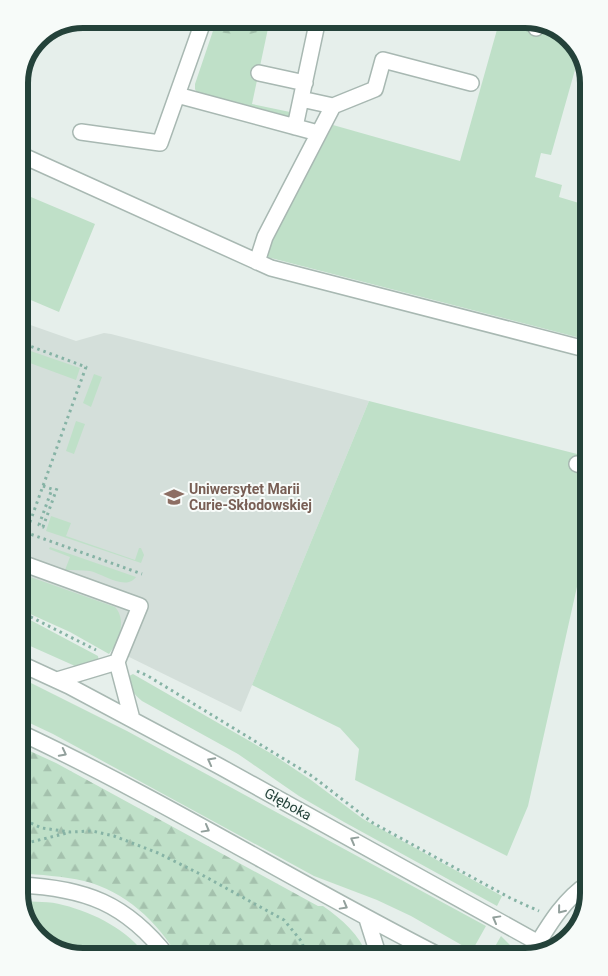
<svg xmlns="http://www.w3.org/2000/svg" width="608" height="976" viewBox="0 0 608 976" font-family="Roboto,sans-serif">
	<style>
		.built { fill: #d4dfda }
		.grass { fill: #bfe0c8 }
		.forest { fill: url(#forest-firs) }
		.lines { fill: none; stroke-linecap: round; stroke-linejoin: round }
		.minor-casing { stroke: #a8b8b2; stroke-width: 18 }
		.path { stroke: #86b3a5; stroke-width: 3; stroke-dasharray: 2.5 4; stroke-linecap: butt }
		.minor { stroke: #fff; stroke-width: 15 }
		.oneway { stroke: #92a09c }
		.labels { text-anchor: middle; stroke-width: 4; stroke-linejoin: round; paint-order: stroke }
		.education-label { font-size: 14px; font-weight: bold; fill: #785e54; stroke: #f7fbf9; text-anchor: start }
		.street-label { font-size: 14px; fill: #24423a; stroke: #f7fbf9 }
		.rim { fill: none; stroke: #24423a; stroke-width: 6 }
	</style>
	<defs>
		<pattern id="forest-firs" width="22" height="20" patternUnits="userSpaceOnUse" patternTransform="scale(1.25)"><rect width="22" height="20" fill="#bfe0c8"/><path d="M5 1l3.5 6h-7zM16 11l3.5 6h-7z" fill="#a4c1ad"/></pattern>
	</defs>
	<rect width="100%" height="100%" fill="#e6efeb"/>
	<path class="built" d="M19,321L76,341L104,333L111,334L369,401L241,712L62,624L19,606Z"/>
	<path class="grass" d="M217,19H270L252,104L290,112L289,117L287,119L197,93L195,89V84Z
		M500,19H530L528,29L571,42L580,52L551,155L541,153L535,177L562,185L559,197L589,206V339L588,340L267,257L273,239L333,125L460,161Z
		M19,192L95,224L59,312L19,295Z
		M19,347L80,368L76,380L19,359Z
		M94,374L102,377L91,407L83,403Z
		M369,401L589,457V533L528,806L507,856L355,780L359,749L340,728L252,685Z
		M76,421L85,424L74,454L66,451Z
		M51,516L71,523L66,536L135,560L139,548H141L144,555L141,563L46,531Z
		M50,547L136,577C126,591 103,574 90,571C82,570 74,570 65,570L70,557L49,549Z
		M19,573L115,607C127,620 119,641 109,654L70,632L19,609Z
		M19,614L98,656L99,662L80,667L75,666L19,641Z
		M133,674L272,754L311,780L363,819L502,896L497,906L344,822L299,796L238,754L142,701C133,694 130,687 127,677Z
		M19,677L127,731L486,926L472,951L411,916L377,900L314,876L53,734L19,718Z
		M21,901C34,902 50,901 63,905C95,913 128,930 147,957H79L47,947L25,922Z
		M501,936L510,945L513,957H489Z"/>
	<path class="forest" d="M217,19H270L267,29L244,36L213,31Z
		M19,746L56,763L318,906H323C343,920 359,934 368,957H178C158,922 125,891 84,881C63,876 40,875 19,873Z"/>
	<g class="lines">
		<defs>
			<path id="minor" d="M536,28L538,22
				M259,73L305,83
				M177,95L318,133
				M301,99L333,106
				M295,127L318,19
				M81,132L160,143L204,19
				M19,154L271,268L589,350
				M257,262L265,237L333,106L375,89L383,60L471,83
				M577,464L589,467
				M19,562L140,606L117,662L132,719
				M19,663L69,686L219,766L553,951
				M57,680L117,662
				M19,732C164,800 300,885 442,957
				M19,885C85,888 126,903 168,957
				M367,919L379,957
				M530,956C546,930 562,900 589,883"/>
		</defs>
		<use href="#minor" class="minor-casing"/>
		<path class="path" d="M19,342L86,367L26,533
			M43,486L52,489L39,525L43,527L57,488L60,490
			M19,530L142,574
			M19,611L96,650
			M137,671L148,676L312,776L373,823L512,899L539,911
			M19,818L42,828L70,832L92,831L114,836L158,853L204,876L284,920L302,942L305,953L310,957
			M19,845L67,833"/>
		<use href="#minor" class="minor"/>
	</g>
	<defs><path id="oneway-chevron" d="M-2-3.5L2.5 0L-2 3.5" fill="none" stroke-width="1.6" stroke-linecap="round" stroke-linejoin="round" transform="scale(1.25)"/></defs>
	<g class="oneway">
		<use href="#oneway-chevron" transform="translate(63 753) rotate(27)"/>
		<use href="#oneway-chevron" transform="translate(211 761) rotate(-152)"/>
		<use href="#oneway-chevron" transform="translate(206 829) rotate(29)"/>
		<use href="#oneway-chevron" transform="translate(354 840) rotate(-151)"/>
		<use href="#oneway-chevron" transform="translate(344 906) rotate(29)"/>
		<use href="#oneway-chevron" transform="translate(561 910) rotate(129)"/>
		<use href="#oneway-chevron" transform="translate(496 919) rotate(-151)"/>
	</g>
	<defs>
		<symbol id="university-bare" viewBox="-9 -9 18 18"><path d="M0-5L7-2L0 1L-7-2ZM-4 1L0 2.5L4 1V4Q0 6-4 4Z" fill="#8d6e63" stroke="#f7fbf9" stroke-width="2.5" paint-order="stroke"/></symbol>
	</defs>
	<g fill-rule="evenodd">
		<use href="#university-bare" x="160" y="483" width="28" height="28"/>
	</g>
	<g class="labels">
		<g class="education-label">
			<text x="189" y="494">Uniwersytet Marii<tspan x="189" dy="16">Curie-Skłodowskiej</tspan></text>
		</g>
		<g class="street-label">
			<text transform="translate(288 804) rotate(29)" y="5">Głęboka</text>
		</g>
	</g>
	<path d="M0 0H608V976H0ZM83 28H525A55 55 0 0 1 580 83V893A55 55 0 0 1 525 948H83A55 55 0 0 1 28 893V83A55 55 0 0 1 83 28Z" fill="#f7fbf9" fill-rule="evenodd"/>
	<path class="rim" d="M83 28H525A55 55 0 0 1 580 83V893A55 55 0 0 1 525 948H83A55 55 0 0 1 28 893V83A55 55 0 0 1 83 28Z"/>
</svg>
